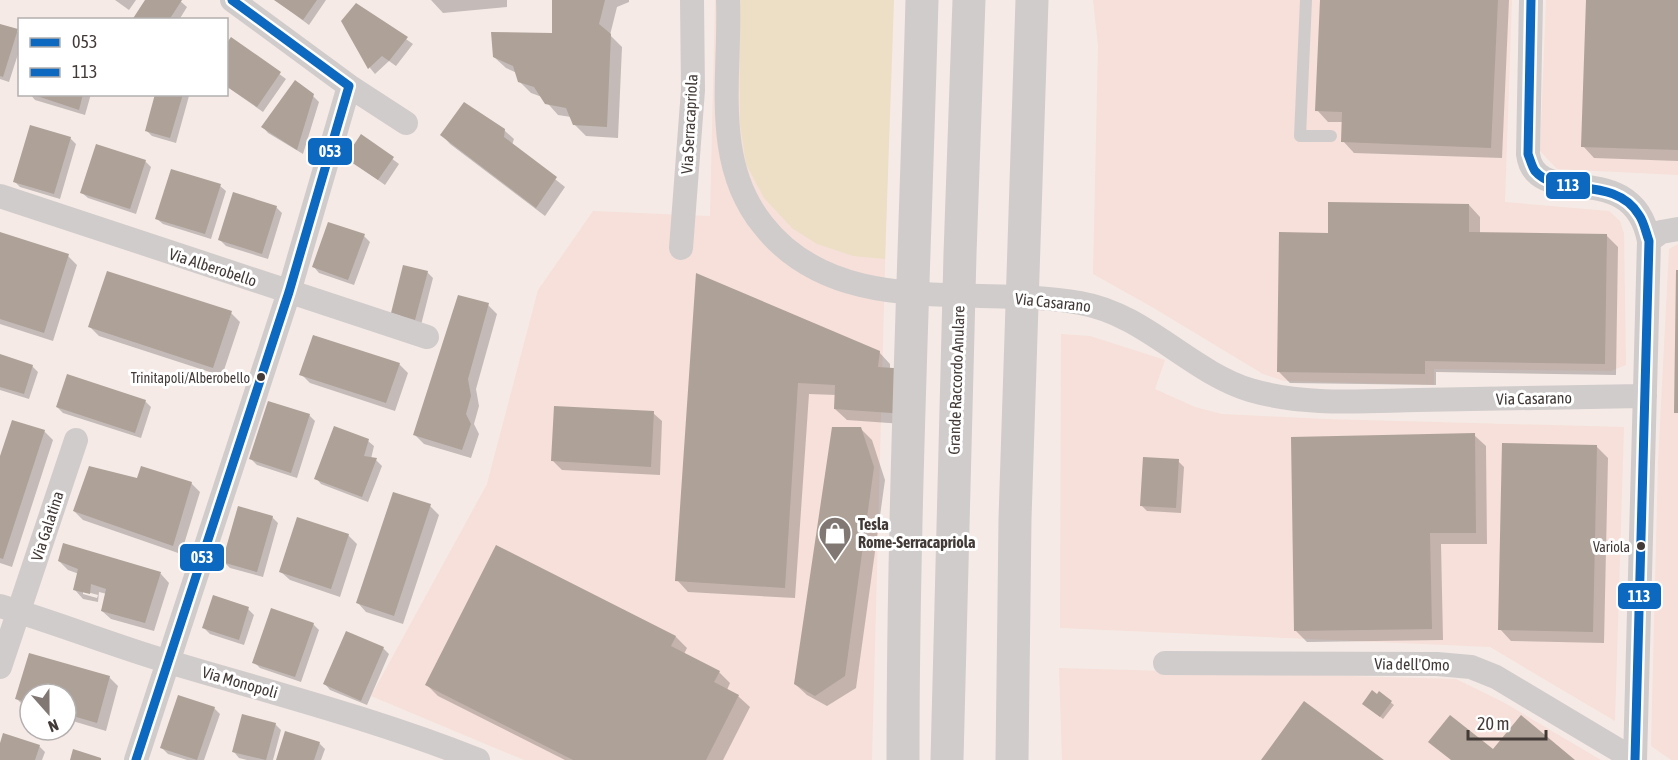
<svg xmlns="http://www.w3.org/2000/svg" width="1678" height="760" viewBox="0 0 1678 760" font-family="'Asap Condensed',sans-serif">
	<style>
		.built { fill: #f6e0d9 }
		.green { fill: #eddec6 }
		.shadow { fill: #0003; fill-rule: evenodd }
		.building { fill: #aea198 }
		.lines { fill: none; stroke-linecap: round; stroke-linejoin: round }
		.lane { stroke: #d0cccb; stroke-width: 12 }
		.street { stroke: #d0cccb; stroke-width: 24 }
		.highway { stroke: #d0cccb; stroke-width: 33 }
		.bus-1-casing { stroke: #fff; stroke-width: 14 }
		.bus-2-casing { stroke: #fff; stroke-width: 14 }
		.bus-1 { stroke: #0c69bf; stroke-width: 9 }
		.bus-2 { stroke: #0c69bf; stroke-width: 9 }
		.bus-dot { fill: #423a37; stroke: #fff; stroke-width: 2 }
		.labels { text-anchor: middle; stroke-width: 6; stroke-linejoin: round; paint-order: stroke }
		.bus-label { font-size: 14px; fill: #423a37; stroke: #fff; text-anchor: end }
		.street-label { font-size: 16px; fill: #423a37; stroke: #fff }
		.poi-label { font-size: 16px; font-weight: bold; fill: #423a37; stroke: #fff; text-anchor: start }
		.line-badge { stroke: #fff; stroke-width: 2 }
		.badge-label { font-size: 16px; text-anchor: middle; font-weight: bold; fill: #fff }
	</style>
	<rect width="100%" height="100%" fill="#f5eae6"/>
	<path class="built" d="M715,0H892L872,760H524L371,696L487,484L538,290L593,211L710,216Z
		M1093,0H1512L1505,202L1609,211L1620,221L1624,234L1626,365L1611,371L1434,369V385L1284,381L1263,374L1152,307L1093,274L1098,46Z
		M1546,0H1678V175L1557,169L1540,151Z
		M1678,244V760H1671L1651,746L1658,462L1669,249Z
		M1061,334L1090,336L1165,360L1155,389L1195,407L1222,414L1324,419L1624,427L1615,721L1490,647L1060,628Z
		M1059,668L1456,679L1503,702L1601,760H1062Z"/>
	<path class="green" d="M739,0H894L885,259L853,256L817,244L792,228L764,198L746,164L740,124Z"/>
	<path class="shadow" d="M115,0H136L129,10Z
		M147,0H179L187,7L179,20H134Z
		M275,0H326L309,25Z
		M431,0H507V7L443,13Z
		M554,0H629V2L617,7L610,35L622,47L618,138L586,136L574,124L571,117L558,115L542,97L531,93L520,82L517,73L506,68L494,57L554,35Z
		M1321,0H1509L1502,158L1354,153L1343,141V122H1328L1317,110Z
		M1588,0H1678V161L1594,158L1583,146Z
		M357,5L413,44L396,66L389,61L375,74L370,68L343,21Z
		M0,25L20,33V48L9,82L0,79Z
		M232,39L286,79L263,112L226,86Z
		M30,94H91L85,115L35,100Z
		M157,94L189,96L176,143L152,136L146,130Z
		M313,96L319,102L303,154L268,133L263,127Z
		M504,130L514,139L512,145L565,187L545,216L450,144L442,135Z
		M362,136L399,164L385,185L347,158Z
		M70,138L76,144L60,199L20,187L14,181Z
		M145,161L151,167L136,214L88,198L82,193Z
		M220,186L226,191L211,239L163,224L157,219Z
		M1469,205L1480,217V234L1606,235L1618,247L1616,375L1436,372V385L1290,383L1278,371L1329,235Z
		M276,207L282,213L268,259L226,246L220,240Z
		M0,234L68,256L77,265L53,341L0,324Z
		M364,236L370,242L354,285L319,273L314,267Z
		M427,272L433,278L421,325L398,319Z
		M698,275L879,352L890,364V369L917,425L847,420L835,409L836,395L809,394L795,598L688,592L677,580Z
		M488,305L497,314L476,389L479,406L474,424L479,434L471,458L424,444L415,435Z
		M231,313L240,322L222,376L99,336L90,327Z
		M0,356L32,366L38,372L29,399L0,390Z
		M399,364L408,373L395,411L310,383L301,374Z
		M145,401L151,407L141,438L63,413L57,407Z
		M653,413L662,421L660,475L562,470L553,461Z
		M309,415L315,421L297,478L257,465L251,459Z
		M861,429L872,440L885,480L856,688L827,706L807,695L795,684Z
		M44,431L53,440L12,567L0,563V461Z
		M1474,435L1486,446L1487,544H1441L1443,640L1307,642L1296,631Z
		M368,441L374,446L371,459L376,460L382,466L368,502L321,484L316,478Z
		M1596,446L1608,458L1604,643L1511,641L1500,629Z
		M1178,461L1184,467L1181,513L1147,511L1141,505Z
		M138,480L191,483L200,492L181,554L83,520L74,511Z
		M430,506L439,515L403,624L366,612L358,603Z
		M272,517L278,523L263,577L230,568L224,562Z
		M348,535L357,544L340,597L290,580L281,572Z
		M64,545L161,574L169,583L154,631L111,619L102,611L107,594L99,592L98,602L83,599L75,590L79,574L68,570L59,561ZM83,591L98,595L97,598L83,594Z
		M496,547L676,637L687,648L684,654L719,672L730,683L727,690L738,696L750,707L723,760H565L438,696L427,685Z
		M248,609L254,615L244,645L210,634L204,628Z
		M313,624L319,630L301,682L260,668L254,662Z
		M383,648L389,654L367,705L330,690L325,684Z
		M30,654L109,677L118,686L106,731L66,719V694H30V709L26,708L17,699Z
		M1379,693L1394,705L1383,719L1366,706Z
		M214,708L220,714L204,760H187L168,754L162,748Z
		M275,724L281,730L273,760H247L239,758L234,752Z
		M319,743L325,749L321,760H278Z
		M39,746L45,752L42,760H0V748Z"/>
	<path class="building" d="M145,0H182L169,20H132Z
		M274,0H317L303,20Z
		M552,0H605L599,24L611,34L607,127L573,125L566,108L545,104L534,87L518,82L513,66L493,57L491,32L552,33Z
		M1320,0H1498L1491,148L1341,142L1342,112L1315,111Z
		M1586,0H1678V150L1581,147Z
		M356,3L408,37L389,61L382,56L368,69L341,21Z
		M0,24L18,29L3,77L0,76Z
		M231,37L281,72L257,107L226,86V44Z
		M295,80L314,94L297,150L261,127Z
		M31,94H83L79,110Z
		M155,94H183L170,138L145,131Z
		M464,102L505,129L504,137L557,177L536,208L440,135Z
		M30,125L71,137L54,194L13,182Z
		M361,134L394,157L378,180L345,158Z
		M96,144L146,160L130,209L80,193Z
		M171,169L221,184L205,234L155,219Z
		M233,192L277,206L262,254L218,240Z
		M1328,202L1469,204V232L1607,234L1605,364L1425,361V374L1277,372L1279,232L1328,233Z
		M328,222L365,234L348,280L312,267Z
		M0,232L69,254L44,333L0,319Z
		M403,265L428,271L415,320L391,313Z
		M1676,270H1678V413H1674Z
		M107,271L232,311L213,368L88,327Z
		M696,273L880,351L878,367L909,369L906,414L834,409L835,385L798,383L785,588L675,581Z
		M458,295L489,303L468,379L471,396L466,414L471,424L462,450L413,435Z
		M313,335L400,363L386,403L299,375Z
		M0,354L33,365L24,394L0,387Z
		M67,374L146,400L135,433L56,407Z
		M268,401L310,414L291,473L249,459Z
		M554,406L654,411L651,467L551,461Z
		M12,420L45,430L3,559L0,558V456Z
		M334,426L369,439L364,456L377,458L362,497L314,479Z
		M832,427H861L874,467L845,676L815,696L794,684Z
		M1475,433L1476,533H1430L1432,629L1294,631L1291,437Z
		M1502,443L1597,445L1593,632L1498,630Z
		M1143,457L1179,459L1176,508L1140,506Z
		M89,466L137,478L141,466L192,482L173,546L73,511Z
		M393,492L431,504L394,616L356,603Z
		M238,506L273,516L257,572L222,562Z
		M297,517L349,534L331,589L279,572Z
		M63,543L161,572L145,623L101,611L106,589L91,584L90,594L73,590L78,569L58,561Z
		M496,545L676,636L671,646L720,671L714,682L739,695L706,760H573L425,685Z
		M213,595L249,607L239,640L202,628Z
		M271,608L314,623L295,677L252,663Z
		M346,631L384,647L361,701L323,684Z
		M29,653L110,676L97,723L66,714V694H30V703L15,699Z
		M1372,690L1377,694L1379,691L1392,701L1380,717L1362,704Z
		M178,695L215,707L197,760L160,748Z
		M1304,701L1384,760H1261Z
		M242,714L276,723L266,760L232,752Z
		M1450,715L1493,749L1521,715L1575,760H1451L1428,742Z
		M285,731L320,742L314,760H276Z
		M3,733L40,745L35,760H0V743Z
		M73,749L101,758V760H70Z"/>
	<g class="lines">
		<path class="lane" d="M1306,0L1300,136H1331"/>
		<path class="street" d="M232,0L349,86L406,123
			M728,0C731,75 711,161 763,225C838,321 976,284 1080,303C1145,314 1189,371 1250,390C1304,406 1362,401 1418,400C1493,399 1569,397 1645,396
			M1531,0L1528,154C1535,212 1633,154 1649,241L1635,760
			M0,196L427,337
			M1649,241L1661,232L1678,229
			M681,248L693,90L692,0
			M0,606C57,623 112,645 169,662C273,693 378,720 478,760
			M1165,663L1437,664L1471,667L1496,677L1635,760
			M0,667L76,440
			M136,760L289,292L349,86"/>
		<path class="highway" d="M903,760C903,506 915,253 922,0
			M947,760L960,254L969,0
			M1012,760L1015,519L1032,0"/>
		<defs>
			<path id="bus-1" d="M136,760L289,292L349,86L232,0"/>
			<path id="bus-2" d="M1531,0L1528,154C1530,159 1532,167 1535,171C1558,198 1615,175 1639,215C1644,222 1646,233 1649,241L1635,760"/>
		</defs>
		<use href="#bus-1" class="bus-1-casing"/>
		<use href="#bus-2" class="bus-2-casing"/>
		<use href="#bus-1" class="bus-1"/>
		<use href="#bus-2" class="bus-2"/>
	</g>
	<defs>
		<symbol id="shop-pin" viewBox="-11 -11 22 30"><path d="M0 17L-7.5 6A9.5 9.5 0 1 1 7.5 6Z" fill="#817874" stroke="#fff"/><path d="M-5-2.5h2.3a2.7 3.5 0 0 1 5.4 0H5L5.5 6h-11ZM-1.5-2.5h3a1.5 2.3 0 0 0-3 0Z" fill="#fff"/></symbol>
	</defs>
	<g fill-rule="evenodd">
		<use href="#shop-pin" x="816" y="514" width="38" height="52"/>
	</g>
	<g class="bus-dot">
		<circle cx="261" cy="377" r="5"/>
		<circle cx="1641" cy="546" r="5"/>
	</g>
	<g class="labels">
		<g class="bus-label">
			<text x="250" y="383">Trinitapoli/Alberobello</text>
			<text x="1630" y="552">Variola</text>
		</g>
		<g class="street-label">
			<text transform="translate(689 124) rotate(-87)" y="6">Via Serracapriola</text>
			<text transform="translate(213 267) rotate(18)" y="6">Via Alberobello</text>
			<text transform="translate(1053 302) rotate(6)" y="6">Via Casarano</text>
			<text transform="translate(956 380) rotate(-88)" y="6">Grande Raccordo Anulare</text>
			<text transform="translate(1534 398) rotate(-1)" y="6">Via Casarano</text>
			<text transform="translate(47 526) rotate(-72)" y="6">Via Galatina</text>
			<text transform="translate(1412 664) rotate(1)" y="6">Via dell'Omo</text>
			<text transform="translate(240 682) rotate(16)" y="6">Via Monopoli</text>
		</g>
		<g class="poi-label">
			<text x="858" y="530">Tesla<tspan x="858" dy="18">Rome-Serracapriola</tspan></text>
		</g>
	</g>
	<g class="line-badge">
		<rect x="307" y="137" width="46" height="29" rx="6" fill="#0c69bf"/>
		<rect x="1545" y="171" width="46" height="29" rx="6" fill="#0c69bf"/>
		<rect x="179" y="543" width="46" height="29" rx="6" fill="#0c69bf"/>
		<rect x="1617" y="582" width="45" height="28" rx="6" fill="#0c69bf"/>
	</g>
	<g class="badge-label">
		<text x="330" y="157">053</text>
		<text x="1568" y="191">113</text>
		<text x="202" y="563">053</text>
		<text x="1639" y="602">113</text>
	</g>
	<rect x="18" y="18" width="210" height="78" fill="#ffffff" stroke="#b3b0af" stroke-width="1.5"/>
	<rect x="30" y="38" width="30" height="9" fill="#0c69bf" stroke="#b3b0af" stroke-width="1.5"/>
	<text x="72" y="48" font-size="18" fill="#423a37">053</text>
	<rect x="30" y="68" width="30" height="9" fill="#0c69bf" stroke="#b3b0af" stroke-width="1.5"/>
	<text x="72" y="78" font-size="18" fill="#423a37">113</text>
	<g transform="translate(48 712) rotate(159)"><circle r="28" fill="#ffffff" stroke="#b3b0af" stroke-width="1.5"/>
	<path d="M0-4.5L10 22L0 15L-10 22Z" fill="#817874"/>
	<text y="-9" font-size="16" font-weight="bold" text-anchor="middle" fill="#423a37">N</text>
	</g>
	<path d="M1468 730v9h78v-9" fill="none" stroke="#423a37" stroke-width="3"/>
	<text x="1477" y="730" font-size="18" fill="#423a37" stroke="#ffffff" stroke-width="4.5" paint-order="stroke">20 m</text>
</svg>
